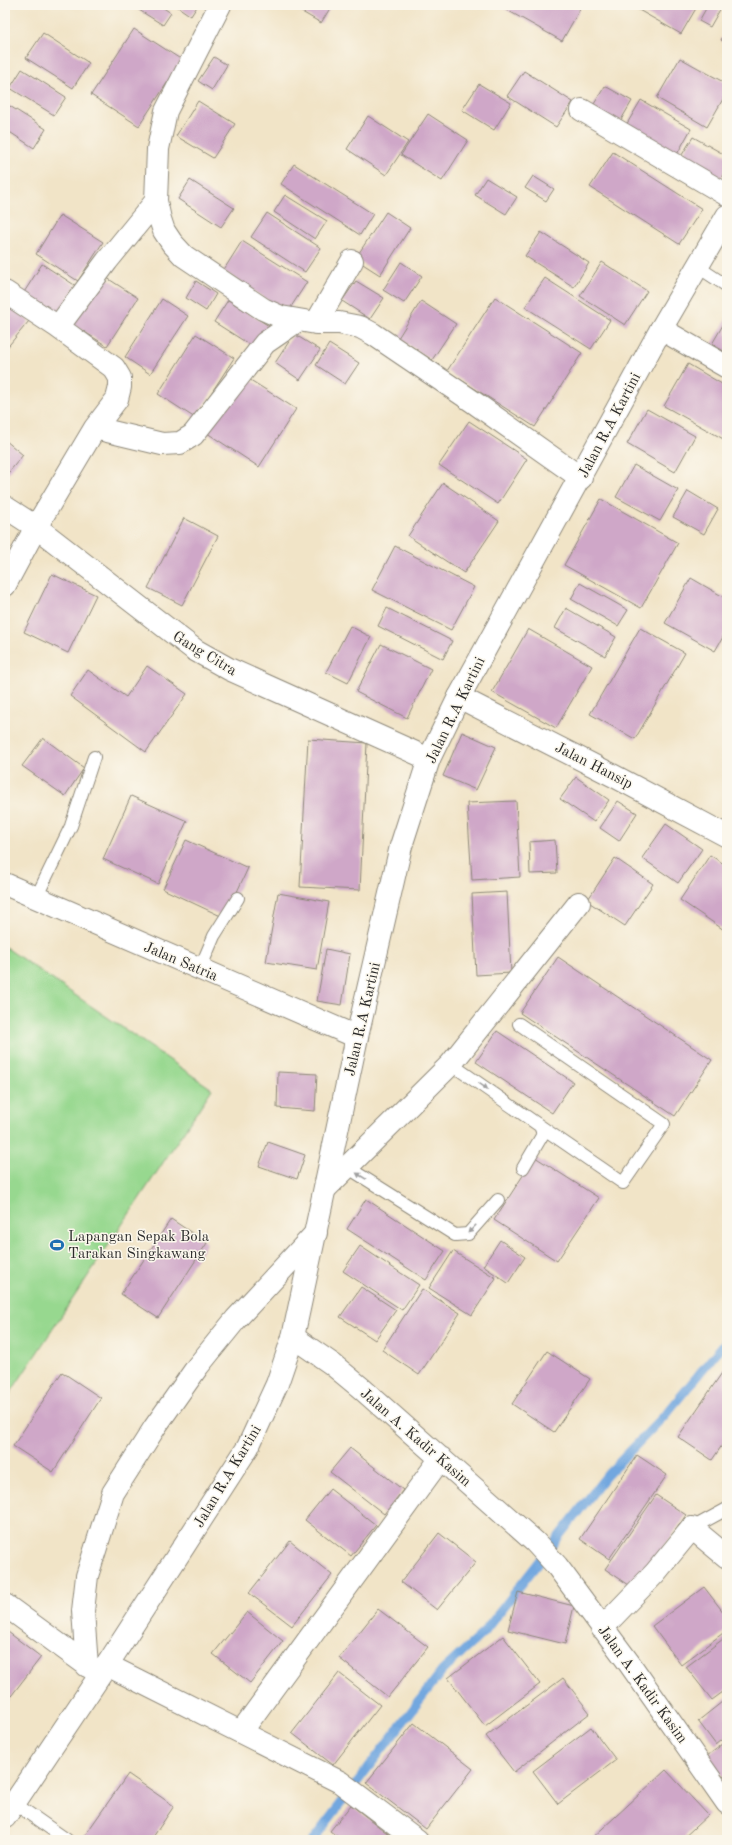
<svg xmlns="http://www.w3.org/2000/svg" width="732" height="1845" viewBox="0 0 732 1845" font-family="'Old Standard TT',serif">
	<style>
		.green { fill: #97d88f; stroke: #61825d }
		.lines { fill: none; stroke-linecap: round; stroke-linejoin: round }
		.stream { stroke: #72a7df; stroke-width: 9 }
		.building { fill: #cfa7c8 }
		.service-casing { stroke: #8e8879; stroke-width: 14 }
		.minor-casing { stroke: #8e8879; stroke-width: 24 }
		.tertiary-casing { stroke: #8e8879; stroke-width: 24 }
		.service { stroke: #fff; stroke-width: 12 }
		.minor { stroke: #fff; stroke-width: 22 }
		.tertiary { stroke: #fff; stroke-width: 22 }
		.oneway { fill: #a0a0a0 }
		.labels { text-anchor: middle; stroke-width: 3; stroke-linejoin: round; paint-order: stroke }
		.street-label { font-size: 15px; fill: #2b2b2b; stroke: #fbf7ec }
		.poi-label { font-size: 15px; fill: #2b2b2b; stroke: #fbf7ec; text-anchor: start }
	</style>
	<rect width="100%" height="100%" fill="#fbf7ec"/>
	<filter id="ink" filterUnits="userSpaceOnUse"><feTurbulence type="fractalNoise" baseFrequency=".025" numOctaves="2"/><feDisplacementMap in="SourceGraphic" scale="8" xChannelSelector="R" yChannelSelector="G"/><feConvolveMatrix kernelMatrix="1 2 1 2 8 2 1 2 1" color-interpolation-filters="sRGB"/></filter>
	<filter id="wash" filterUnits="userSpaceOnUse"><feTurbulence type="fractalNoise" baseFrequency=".012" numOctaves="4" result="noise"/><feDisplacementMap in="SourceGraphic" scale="16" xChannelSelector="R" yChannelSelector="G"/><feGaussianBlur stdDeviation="0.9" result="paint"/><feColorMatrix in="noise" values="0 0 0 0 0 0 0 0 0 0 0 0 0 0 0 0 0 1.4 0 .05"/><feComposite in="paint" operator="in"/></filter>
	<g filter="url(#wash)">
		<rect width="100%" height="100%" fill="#f1e4c7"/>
		<path class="green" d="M5,947L212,1089L5,1401Z"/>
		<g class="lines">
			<path class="stream" d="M313,1840L442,1671L484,1632L607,1475L666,1414L727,1340"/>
		</g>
		<g id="blocks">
			<path class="building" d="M131,5H159L171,13L163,25Z
				M175,5H198L191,16Z
				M290,5H332L321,23Z
				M498,5H573L580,9L562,41Z
				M630,5H698L681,34Z
				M708,5L722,6L710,27L699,21Z
				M134,29L182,60L139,126L91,95Z
				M727,29V44L721,40Z
				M43,33L89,63L73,88L26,58Z
				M214,57L227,65L212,90L198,81Z
				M680,58L727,84V92L707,127L657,98Z
				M22,69L66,97L54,115L10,88Z
				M524,71L573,102L556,127L507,96Z
				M479,84L511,103L494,130L462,110Z
				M605,86L632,101L618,125L591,109Z
				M641,100L691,129L676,156L625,127Z
				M198,101L235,124L213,158L176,136Z
				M5,103L46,129L34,148L5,129Z
				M428,114L468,140L442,181L401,155Z
				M368,116L408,142L386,175L347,149Z
				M693,137L727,156V167L720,180L680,158Z
				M613,152L702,209L679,244L590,187Z
				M294,164L373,214L360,235L281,184Z
				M533,176L554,189L546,201L525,188Z
				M486,178L517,197L506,214L475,195Z
				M190,180L234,208L221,227L178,199Z
				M285,195L327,221L315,239L274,212Z
				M386,212L410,228L380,275L355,259Z
				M267,213L321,248L305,272L251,237Z
				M60,215L103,242L78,281L36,254Z
				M541,232L589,263L574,287L525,256Z
				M242,241L307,282L287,313L223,271Z
				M401,262L422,276L404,303L383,290Z
				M602,262L647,291L625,325L580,296Z
				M42,264L76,286L55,318L21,297Z
				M104,276L138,298L107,346L72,324Z
				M545,278L610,320L591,349L525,307Z
				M196,281L216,294L206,311L186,298Z
				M356,281L384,298L370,319L342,301Z
				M495,297L582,353L535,427L447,371Z
				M162,299L188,316L150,374L125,357Z
				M228,300L269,326L255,348L214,322Z
				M5,301L29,321L5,350Z
				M421,301L456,324L432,360L398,338Z
				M727,318V353L712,344Z
				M196,334L234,358L195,418L158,394Z
				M294,334L320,350L300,380L275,363Z
				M329,344L359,363L345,384L316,365Z
				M688,364L727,387V441L664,406Z
				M244,376L296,409L259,467L207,433Z
				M647,409L695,436L675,472L627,444Z
				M469,421L527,459L498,504L439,465Z
				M5,440L23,455L5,477Z
				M634,465L678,490L660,521L616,497Z
				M443,483L499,521L464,573L408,536Z
				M688,491L718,509L704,534L673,517Z
				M601,499L678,543L641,608L564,565Z
				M184,518L218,536L182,605L148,588Z
				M395,546L474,587L451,630L372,590Z
				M52,574L96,595L68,653L24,632Z
				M691,578L727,599V630L715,651L665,623Z
				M580,583L628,610L618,626L571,599Z
				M387,608L452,641L443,659L378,626Z
				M566,608L616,637L605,656L555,628Z
				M350,626L371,637L348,683L326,672Z
				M640,628L685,653L635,739L590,714Z
				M528,629L592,666L556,728L492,692Z
				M381,644L431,669L407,718L356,692Z
				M147,666L187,694L146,752L70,696L88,670L126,697Z
				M462,732L496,747L476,790L443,776Z
				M43,738L84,768L65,796L22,766Z
				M308,739L367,743L360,890L300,887Z
				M576,777L609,800L594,822L560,799Z
				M131,796L187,821L158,884L103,859Z
				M516,801L520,877L472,880L467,803Z
				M618,801L637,813L619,841L600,828Z
				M666,824L702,849L678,883L642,858Z
				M186,840L248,868L225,918L163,889Z
				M555,840L557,873L530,874L529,842Z
				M710,855L727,866V932L680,900Z
				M615,858L653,884L625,926L587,901Z
				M507,892L511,973L476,975L472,894Z
				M278,893L329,902L317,970L266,962Z
				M326,949L350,954L342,1005L317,1001Z
				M558,957L712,1060L675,1116L520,1013Z
				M497,1031L573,1082L552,1113L476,1062Z
				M278,1072L317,1074L315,1111L277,1108Z
				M268,1142L305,1155L297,1179L259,1166Z
				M535,1157L599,1198L557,1261L494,1220Z
				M366,1199L445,1251L426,1280L347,1229Z
				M171,1219L207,1243L158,1318L121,1294Z
				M500,1240L525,1257L508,1283L483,1266Z
				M360,1246L419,1285L402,1310L343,1271Z
				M453,1251L496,1278L472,1315L429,1288Z
				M361,1287L396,1310L375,1340L340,1317Z
				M422,1289L460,1313L419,1375L382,1350Z
				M547,1351L590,1379L554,1432L512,1404Z
				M726,1367L727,1438L712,1460L678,1437Z
				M62,1372L101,1398L53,1472L13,1446Z
				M350,1448L403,1490L384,1514L330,1472Z
				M637,1455L667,1475L609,1559L580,1539Z
				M330,1489L376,1525L351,1556L305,1520Z
				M656,1495L686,1515L635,1589L605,1569Z
				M439,1533L476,1562L437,1610L401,1582Z
				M290,1541L332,1575L292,1626L249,1593Z
				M704,1587L727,1617V1630L681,1665L652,1626Z
				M518,1592L574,1606L565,1644L508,1630Z
				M378,1609L428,1647L388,1697L339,1658Z
				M247,1612L283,1641L250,1683L213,1654Z
				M8,1632L41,1657L5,1704V1635Z
				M503,1636L540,1684L485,1726L448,1678Z
				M727,1636V1689L712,1700L686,1667Z
				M339,1673L380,1705L333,1765L292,1733Z
				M563,1678L590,1713L514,1772L486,1736Z
				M727,1698V1736L716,1745L698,1721Z
				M414,1723L473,1769L426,1829L366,1783Z
				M591,1727L616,1760L558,1804L533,1771Z
				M727,1741V1774L723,1777L707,1756Z
				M666,1770L708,1815L681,1840H590Z
				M128,1774L174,1806L151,1840H86L83,1838Z
				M351,1805L396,1840H342L330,1831Z"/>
		</g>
	</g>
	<g filter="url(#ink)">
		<use href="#blocks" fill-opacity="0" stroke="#8e8879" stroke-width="1"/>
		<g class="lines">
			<defs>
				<path id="service" d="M698,267L727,286
					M36,898L71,826L94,757
					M200,969L214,936L238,898
					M519,1024L664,1124L623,1183L540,1126
					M451,1064L540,1126L543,1134L523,1168
					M347,1167L455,1235L468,1234L498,1200
					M692,1528L727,1509
					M14,1803L67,1840"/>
				<path id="minor" d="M220,5L166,111L158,149L156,201L160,219L164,231L172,243L184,256L263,309L281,317L316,323H339L360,327L373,334L472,401L581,478
					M582,110L727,195
					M5,292L58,327L114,368L120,378V387L117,399L95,428L36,527L5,585
					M316,323L352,261
					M58,327L107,261L156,201
					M661,329L727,367
					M95,428L162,444L180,443L193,435L265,343L297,321
					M5,507L36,527L195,650L229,669L429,759
					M459,697L614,776L727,836
					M5,884L357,1037
					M325,1189L451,1064L579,903
					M293,1337L332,1364L361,1388L535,1542L557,1566L629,1663L727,1803
					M5,1605L94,1670
					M602,1628L655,1573L692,1528L727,1557
					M107,1665L340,1782L417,1840
					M87,1666L83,1611L87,1576L113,1493L155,1427L198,1366L236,1319L316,1233
					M241,1732L441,1458"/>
				<path id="tertiary" d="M5,1817L107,1665L248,1447L277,1384L293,1337L357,1037L401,846L429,759L459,697L661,329L727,216"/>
			</defs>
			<use href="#service" class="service-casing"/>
			<use href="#minor" class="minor-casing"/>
			<use href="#tertiary" class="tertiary-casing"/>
			<use href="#service" class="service"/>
			<use href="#minor" class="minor"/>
			<use href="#tertiary" class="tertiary"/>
		</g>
		<defs><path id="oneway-solid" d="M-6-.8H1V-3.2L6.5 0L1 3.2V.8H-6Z"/></defs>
		<g class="oneway">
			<use href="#oneway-solid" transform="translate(483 1086) rotate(35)"/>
			<use href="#oneway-solid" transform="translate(361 1176) rotate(-148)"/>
			<use href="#oneway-solid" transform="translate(472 1229) rotate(135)"/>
		</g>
	</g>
	<defs>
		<symbol id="stadium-bare" viewBox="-9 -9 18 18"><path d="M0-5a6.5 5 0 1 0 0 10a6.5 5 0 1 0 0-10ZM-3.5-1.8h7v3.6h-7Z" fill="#1f6fb2" stroke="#fbf7ec" stroke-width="2.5" paint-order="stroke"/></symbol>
	</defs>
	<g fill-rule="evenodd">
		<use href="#stadium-bare" x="47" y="1235" width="20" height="20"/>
	</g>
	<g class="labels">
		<g class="street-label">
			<text transform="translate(609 425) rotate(-62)" y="5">Jalan R.A Kartini</text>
			<text transform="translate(205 653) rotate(31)" y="5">Gang Citra</text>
			<text transform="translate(455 710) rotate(-64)" y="5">Jalan R.A Kartini</text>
			<text transform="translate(594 765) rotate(27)" y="5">Jalan Hansip</text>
			<text transform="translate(181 961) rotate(23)" y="5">Jalan Satria</text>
			<text transform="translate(362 1019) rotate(-77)" y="5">Jalan R.A Kartini</text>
			<text transform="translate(416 1437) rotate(41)" y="5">Jalan A. Kadir Kasim</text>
			<text transform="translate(227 1476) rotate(-59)" y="5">Jalan R.A Kartini</text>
			<text transform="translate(643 1684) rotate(54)" y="5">Jalan A. Kadir Kasim</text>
		</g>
		<g class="poi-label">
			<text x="68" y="1241">Lapangan Sepak Bola<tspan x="68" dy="17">Tarakan Singkawang</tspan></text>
		</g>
	</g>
	<rect width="732" height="1845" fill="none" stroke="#fbf7ec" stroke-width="20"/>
</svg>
